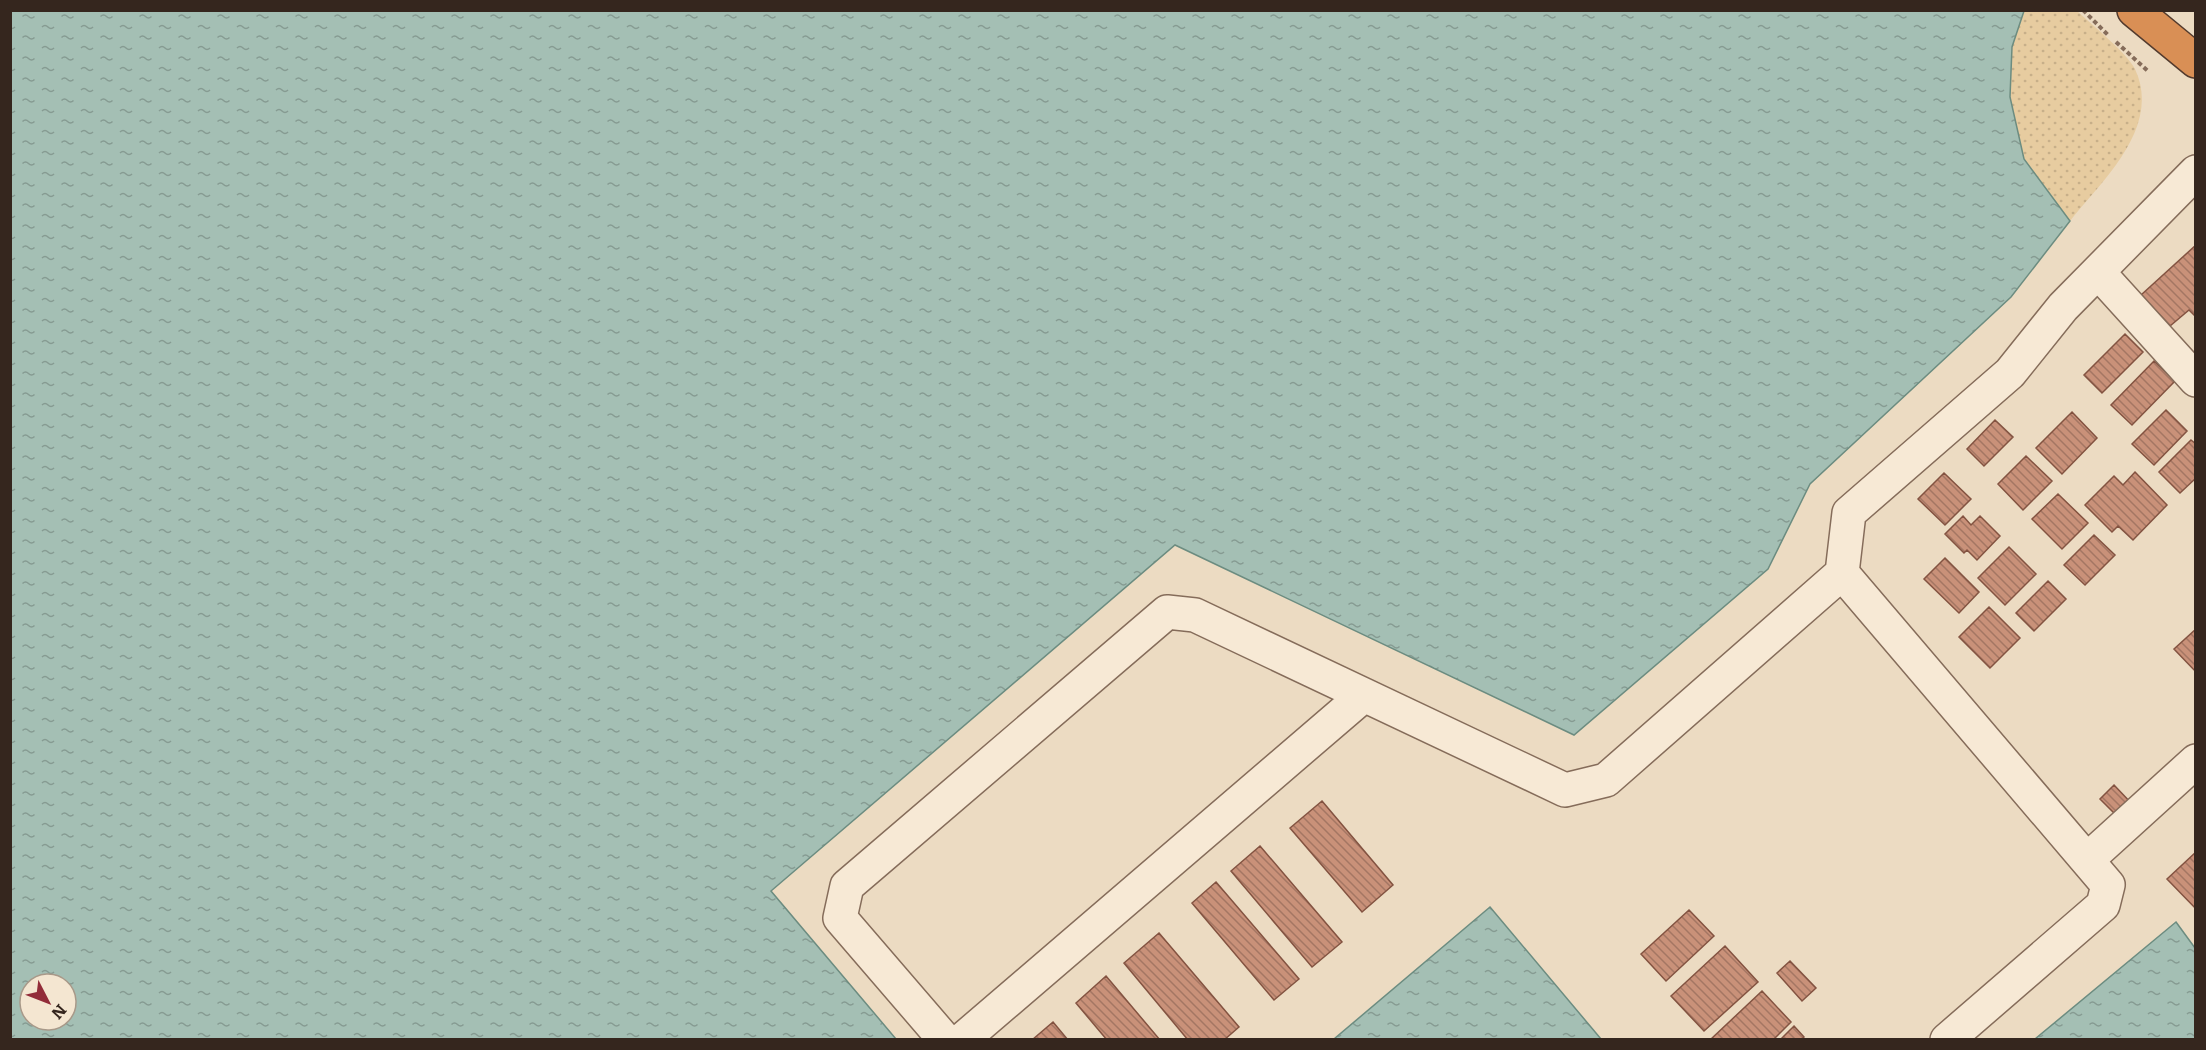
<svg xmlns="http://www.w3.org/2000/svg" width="2206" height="1050" viewBox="0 0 2206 1050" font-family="Literata,serif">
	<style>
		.sand { fill: url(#sand-dots) }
		.water { fill: url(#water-ripples); stroke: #6c8c80; stroke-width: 1.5; fill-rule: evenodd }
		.building { fill: url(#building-back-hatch); stroke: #835341; stroke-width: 1.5 }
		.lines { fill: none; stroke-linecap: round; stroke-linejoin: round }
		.minor-casing { stroke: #856c5a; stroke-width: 36 }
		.highway-casing { stroke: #533b2e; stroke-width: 36 }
		.path { stroke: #856c5a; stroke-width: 4; stroke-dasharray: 4.5 3; stroke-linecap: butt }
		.minor { stroke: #f7e9d5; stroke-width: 33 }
		.highway { stroke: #d98f55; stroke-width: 33 }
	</style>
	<defs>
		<pattern id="sand-dots" width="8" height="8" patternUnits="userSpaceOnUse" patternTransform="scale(1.5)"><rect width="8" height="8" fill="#e7cca0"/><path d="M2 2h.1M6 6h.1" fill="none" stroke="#c7af89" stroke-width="1.8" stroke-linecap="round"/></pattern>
		<pattern id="water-ripples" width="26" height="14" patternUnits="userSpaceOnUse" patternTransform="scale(1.5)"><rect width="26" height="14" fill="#a4bfb4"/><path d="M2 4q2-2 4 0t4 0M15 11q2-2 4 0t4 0" fill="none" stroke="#869b92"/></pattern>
		<pattern id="building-back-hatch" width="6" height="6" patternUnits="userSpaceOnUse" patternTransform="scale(1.5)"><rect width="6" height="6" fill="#c99179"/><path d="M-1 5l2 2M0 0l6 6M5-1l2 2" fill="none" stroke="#a47663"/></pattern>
	</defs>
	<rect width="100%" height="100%" fill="#ecdbc2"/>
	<path class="sand" d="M2024,11H2077C2091,24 2127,53 2135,69C2162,127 2103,180 2070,221L2024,159L2010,97L2012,47Z"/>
	<path class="water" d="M10,11H2024L2012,47L2010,97L2024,159L2070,221L2011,297L1810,484L1768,569L1574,735L1175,545L771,891L896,1039H11ZM30,984H66V1020H30Z
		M1490,907L1601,1039H1334Z
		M2176,922L2195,948V1039H2035Z"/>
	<path class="building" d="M2196,245V317L2189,310L2170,326L2141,295Z
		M2125,334L2143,352L2102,393L2084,375Z
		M2154,361L2175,381L2132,425L2111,405Z
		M2166,410L2187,431L2154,465L2132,444Z
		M2072,412L2097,438L2062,474L2036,448Z
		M1995,420L2013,437L1984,466L1967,449Z
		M2191,440L2196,444V478L2180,493L2159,472Z
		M2026,456L2052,481L2023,510L1998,484Z
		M2135,472L2167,505L2133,540L2118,526L2112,532L2085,505L2114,476L2123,485Z
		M1944,473L1971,499L1945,525L1918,499Z
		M2058,494L2088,523L2062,549L2032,519Z
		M1963,516L1971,525L1980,516L2000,536L1977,560L1967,550L1964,553L1945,534Z
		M2094,535L2115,555L2085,585L2064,565Z
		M2009,547L2036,574L2005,605L1978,578Z
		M1945,558L1979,592L1959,613L1924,579Z
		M2048,581L2066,599L2034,631L2016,613Z
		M1989,607L2020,638L1990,668L1959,637Z
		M2196,629V672L2174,649Z
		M2114,785L2133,805L2119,818L2100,799Z
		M1322,801L1393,885L1362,912L1290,828Z
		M1260,846L1342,942L1312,967L1231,871Z
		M2196,852V909L2167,879Z
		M1216,882L1299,979L1274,1000L1192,903Z
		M1689,910L1714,936L1666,981L1641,954Z
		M1159,933L1239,1027L1224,1040H1188L1124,963Z
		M1725,946L1758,982L1704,1031L1671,996Z
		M1790,961L1816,988L1802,1001L1777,973Z
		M1106,976L1160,1040H1107L1076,1003Z
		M1762,991L1791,1022L1773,1040H1710Z
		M1053,1022L1068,1040H1032Z
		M1794,1026L1804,1037L1801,1040H1780Z"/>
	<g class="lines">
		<defs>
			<path id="minor" d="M2098,272L2196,380
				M1842,573L2108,885L2103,905L1947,1040
				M2087,860L2196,761
				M945,1040L840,918L847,886L1167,612L1195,615L1565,790L1606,780L1842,573L1849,513L2010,373L2063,307L2196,172
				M962,1040L1364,695"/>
			<path id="highway" d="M2134,10L2196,61"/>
		</defs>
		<use href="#minor" class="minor-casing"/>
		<use href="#highway" class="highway-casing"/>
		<path class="path" d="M2083,10L2108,35
			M2116,42L2149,72"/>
		<use href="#minor" class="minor"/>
		<use href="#highway" class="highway"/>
	</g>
	<rect width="2206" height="1050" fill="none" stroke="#35261e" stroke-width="24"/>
	<g transform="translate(48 1002) rotate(132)"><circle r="28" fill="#f4e6d1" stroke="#a89989" stroke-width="1.5"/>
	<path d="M0-4.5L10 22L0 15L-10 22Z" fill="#922c39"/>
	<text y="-9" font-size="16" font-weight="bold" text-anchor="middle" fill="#35261e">N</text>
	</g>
</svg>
